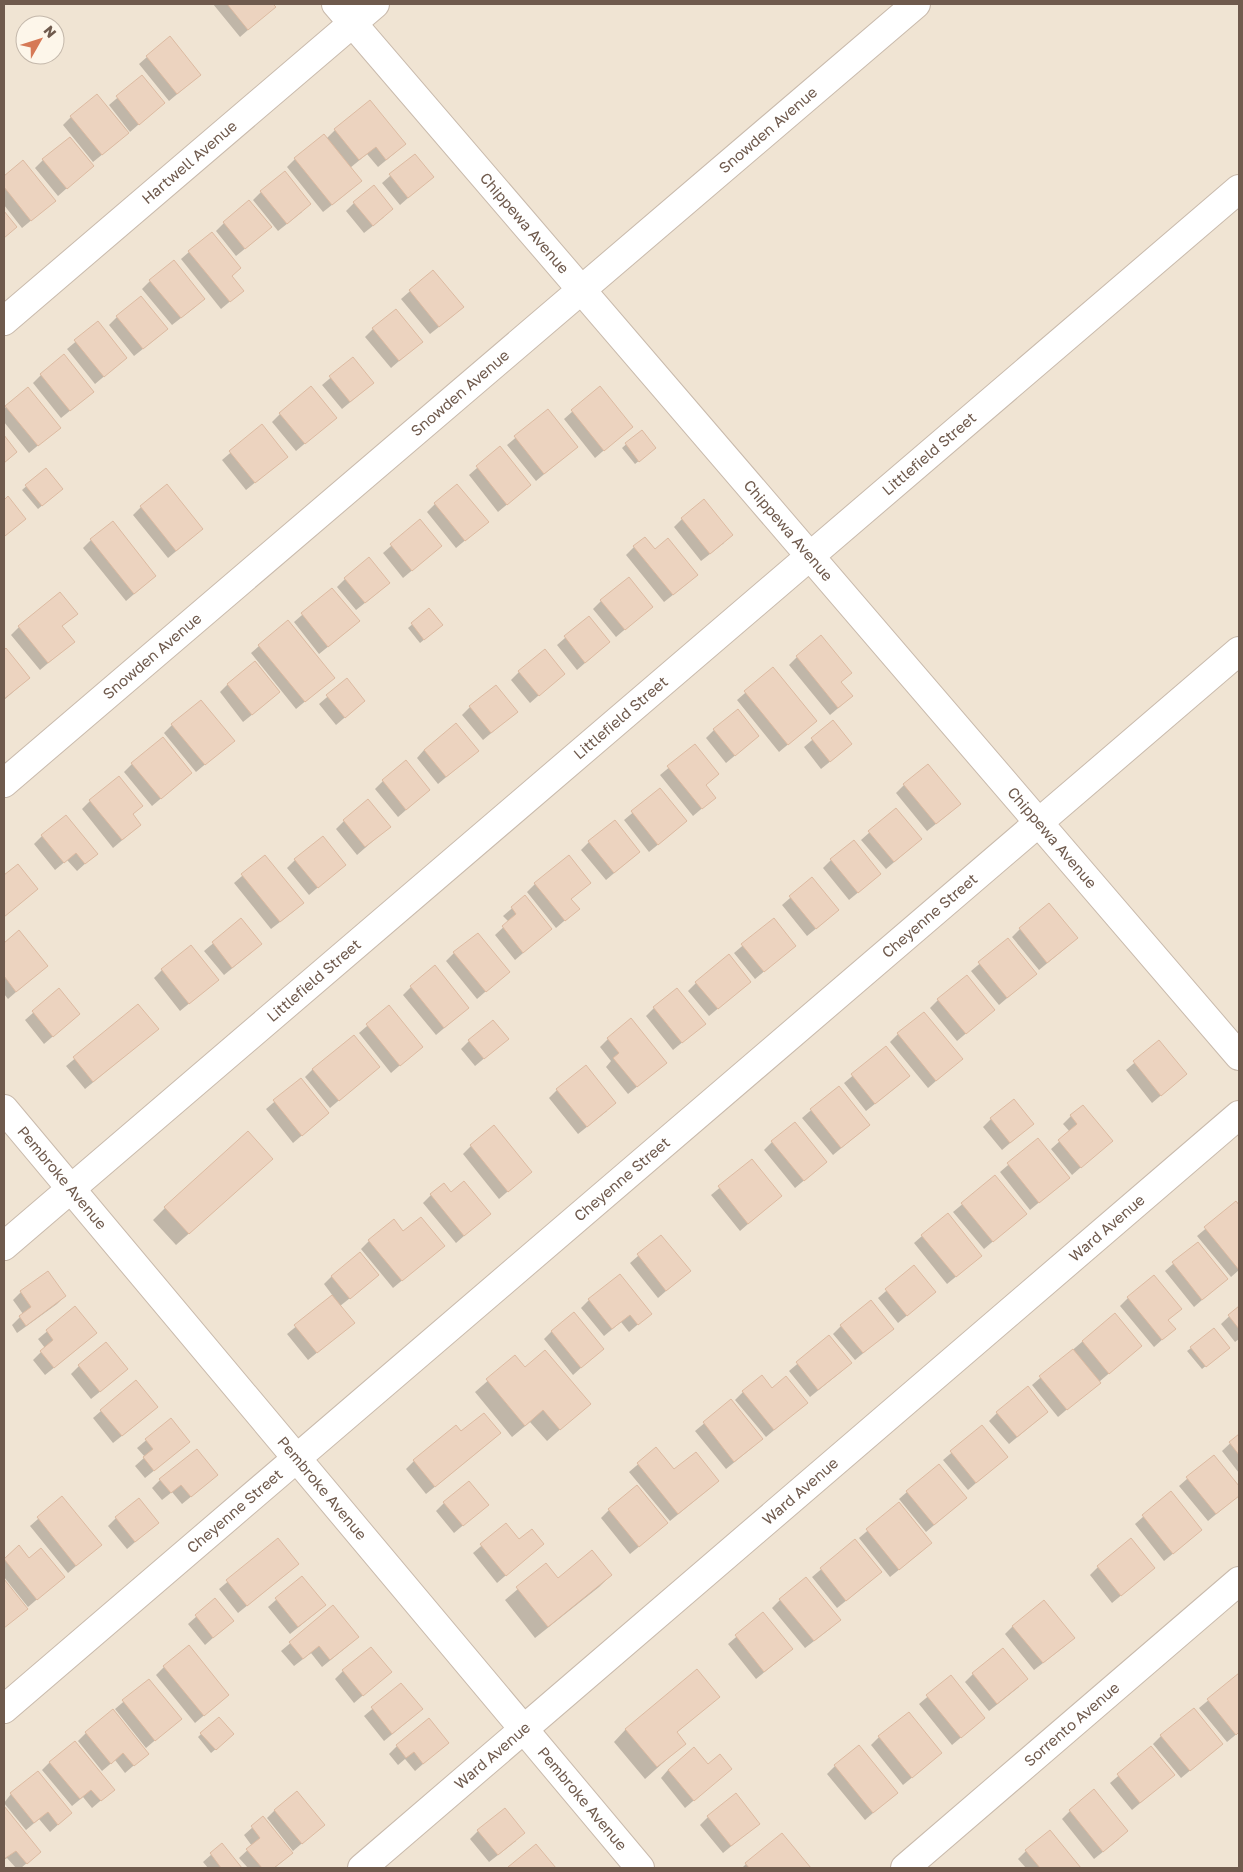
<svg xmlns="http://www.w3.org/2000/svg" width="1243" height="1872" viewBox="0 0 1243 1872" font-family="'Golos Text',sans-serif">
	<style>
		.residential { fill: #f0e4d3; fill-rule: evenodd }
		.shadow { fill: #0003 }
		.building { fill: #ecd3bf; stroke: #dcbaa1 }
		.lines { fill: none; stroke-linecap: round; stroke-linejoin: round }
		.minor-casing { stroke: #c9baac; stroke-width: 30 }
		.minor { stroke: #fff; stroke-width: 28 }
		.labels { text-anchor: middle; stroke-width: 4; stroke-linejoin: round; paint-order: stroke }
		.street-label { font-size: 15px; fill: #6f5a4d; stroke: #fdf6ea }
	</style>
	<rect width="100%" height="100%" fill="#f9f2e4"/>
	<path class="residential" d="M4,4H1239V1868H4ZM25,25H55V55H25Z"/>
	<path class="shadow" d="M213,4H271L274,7L240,37Z
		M147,57L200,75L169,101L139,64Z
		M142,77L163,103L130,132L109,105Z
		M71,117L119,141L93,162L63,125Z
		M335,130L396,152L378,167L367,154L350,168L352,189L323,212L287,167L295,159L326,139Z
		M414,155L432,177L400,205L382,183Z
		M43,160L92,166L58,196L35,168Z
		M23,162L46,208L22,228L4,205V177Z
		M261,192L302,212L278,231L253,200Z
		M354,203L384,217L364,233L346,211Z
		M224,223L262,235L236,256L216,231Z
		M189,252L231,277L234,298L221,309L181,259Z
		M433,271L454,315L430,334L401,299Z
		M150,281L195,307L172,325L142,289Z
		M117,317L158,337L134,356L109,325Z
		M98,323L126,358L95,384L67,349Z
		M373,329L421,342L391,368L365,337Z
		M353,359L373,383L342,409L322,385Z
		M41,375L93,392L61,418L33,383Z
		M599,388L631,427L595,458L564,419Z
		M6,407L60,427L29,453L4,422V409Z
		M547,411L568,454L536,481L507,445Z
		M280,414L335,418L296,451L272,422Z
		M262,426L286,457L246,490L222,460Z
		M641,431L651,451L635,464L622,448Z
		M500,448L530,485L498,512L469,475Z
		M46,469L58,492L38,509L22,490Z
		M435,504L487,522L456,548L427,512Z
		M141,507L193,537L168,558L133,515Z
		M682,519L724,543L701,561L674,527Z
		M420,521L441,546L403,578L383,553Z
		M91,540L155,576L126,601L83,548Z
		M634,547L655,551L688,583L664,602L626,555Z
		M345,579L380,591L356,610L337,587Z
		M332,589L350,629L319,654L294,622Z
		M601,601L643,614L616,637L593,609Z
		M429,610L437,629L420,643L408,628Z
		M76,614L61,627L73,642L40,670L11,635L19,627Z
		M589,617L609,642L577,670L557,645Z
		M259,646L333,678L296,709L251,653Z
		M6,650L29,678L4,700V652Z
		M797,657L840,682L843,704L830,715L789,665Z
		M773,669L816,721L779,752L737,700Z
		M519,672L563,674L530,703L511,680Z
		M347,680L364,701L336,725L319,704Z
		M228,684L270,700L243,722L220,692Z
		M470,707L508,719L483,740L462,715Z
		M833,722L843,751L821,769L804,747Z
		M172,725L233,741L196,772L164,733Z
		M714,730L750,743L726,763L706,738Z
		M695,746L705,786L706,805L693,816L660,775Z
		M424,750L477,751L438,784L417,758Z
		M132,764L191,773L152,806L124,772Z
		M383,781L429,790L398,817L375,789Z
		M904,785L951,812L927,831L896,793Z
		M660,790L677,829L649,852L624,820Z
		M90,801L141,806L132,815L140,825L113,848L82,809Z
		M896,809L912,847L886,869L861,840Z
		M344,821L389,827L357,855L336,829Z
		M42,836L96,854L77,871L67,860L55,870L34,844Z
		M589,842L639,852L606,880L581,850Z
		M265,856L294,911L271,929L234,883Z
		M295,860L344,865L309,895L287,868Z
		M831,860L872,881L849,900L823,868Z
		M812,879L829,918L807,936L782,905Z
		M589,883L570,900L578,909L556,928L527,892L535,884Z
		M525,897L551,929L515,960L495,935L509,922L503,916Z
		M241,920L252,952L224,975L204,951Z
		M773,920L794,946L755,979L734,953Z
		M1020,929L1068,946L1039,970L1012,937Z
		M19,932L46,966L8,999L4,994V944Z
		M1008,940L1035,974L999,1005L971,971Z
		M454,953L508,972L477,999L446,961Z
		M162,970L209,987L180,1011L154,978Z
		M750,982L709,1016L688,991L696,983Z
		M411,987L468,1008L436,1035L403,995Z
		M59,990L79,1014L44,1044L25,1020Z
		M938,1000L994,1010L957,1041L930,1008Z
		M138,1006L157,1029L85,1089L66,1066Z
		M389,1007L421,1047L391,1073L359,1033Z
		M654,1008L696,1031L673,1050L646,1016Z
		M898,1034L961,1059L928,1088L890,1042Z
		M608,1039L666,1063L628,1094L606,1067L611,1061L600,1047Z
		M469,1041L499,1046L475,1066L461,1049Z
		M1159,1042L1186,1074L1152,1103L1126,1070Z
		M886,1048L900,1084L866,1111L844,1083Z
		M378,1067L330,1108L305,1077L313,1069Z
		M300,1080L328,1113L293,1143L266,1109Z
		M838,1087L869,1125L833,1155L802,1118Z
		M557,1090L607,1111L578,1134L549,1098Z
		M1071,1116L1111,1141L1072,1175L1051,1149L1070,1132L1063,1124Z
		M991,1119L1024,1131L1002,1150L983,1127Z
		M1037,1140L1068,1178L1030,1210L1000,1172Z
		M772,1142L826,1162L795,1188L764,1150Z
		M471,1146L530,1172L499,1199L463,1154Z
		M752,1161L780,1196L740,1231L711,1195Z
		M259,1171L176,1245L153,1220L165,1208Z
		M995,1177L1025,1214L984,1249L953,1212Z
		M431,1195L489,1214L456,1243L423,1203Z
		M1236,1203L1239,1207V1270L1231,1277L1197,1236Z
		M661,1236L689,1271L658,1298L630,1263Z
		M922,1236L981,1256L947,1284L914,1243Z
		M369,1241L443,1246L393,1288L361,1249Z
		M1197,1243L1226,1279L1194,1307L1165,1271Z
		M914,1267L935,1292L898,1323L878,1298Z
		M332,1276L369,1283L340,1306L345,1330L308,1360L287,1334L333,1296L324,1284Z
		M21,1292L65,1296L57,1304L17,1333L12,1325L23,1314L13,1300Z
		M1128,1298L1180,1309L1167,1321L1174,1329L1154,1347L1120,1306Z
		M589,1300L650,1314L629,1332L621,1322L604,1336L581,1308Z
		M1239,1307V1339L1235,1342L1221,1324Z
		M75,1308L87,1341L45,1375L33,1360L45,1348L38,1339Z
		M841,1326L892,1329L855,1360L833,1334Z
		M552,1331L602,1349L573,1375L544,1339Z
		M829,1337L842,1371L810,1397L789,1371Z
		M1083,1341L1141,1346L1058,1417L1032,1385Z
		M1191,1348L1224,1351L1202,1369L1187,1351Z
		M515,1357L525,1368L589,1404L547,1441L530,1422L512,1437L475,1392Z
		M79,1366L118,1377L91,1399L71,1374Z
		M771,1389L806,1403L766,1437L735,1400L743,1392Z
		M731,1401L753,1447L726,1469L695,1431Z
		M101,1411L148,1415L113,1443L93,1418Z
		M997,1413L1039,1419L1009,1444L989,1421Z
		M171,1419L189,1442L145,1478L135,1466L145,1457L137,1448Z
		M982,1427L1006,1457L968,1490L943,1460Z
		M461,1433L491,1441L426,1494L406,1469L414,1461Z
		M1239,1435V1473L1222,1451Z
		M656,1449L674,1471L710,1488L670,1521L629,1472Z
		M1213,1456L1239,1488V1495L1208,1521L1179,1486Z
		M160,1480L209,1482L182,1504L172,1492L162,1500L152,1488Z
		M907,1492L966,1498L926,1532L899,1499Z
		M1170,1493L1192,1538L1164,1561L1135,1524Z
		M62,1498L100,1545L68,1573L30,1526Z
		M444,1503L487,1505L454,1533L436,1511Z
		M899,1504L922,1551L890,1577L859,1538Z
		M609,1510L658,1531L630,1554L601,1518Z
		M116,1518L149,1530L127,1549L108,1526Z
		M506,1525L519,1541L542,1544L497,1583L473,1553Z
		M278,1540L289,1572L238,1613L219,1589Z
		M855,1541L872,1580L837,1608L812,1577Z
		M18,1547L28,1560L63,1577L28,1607L4,1577V1559Z
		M546,1565L558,1579L611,1575L599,1587L535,1638L505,1600Z
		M1098,1567L1154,1568L1112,1603L1090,1575Z
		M302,1577L316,1613L290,1634L268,1607Z
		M215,1600L232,1621L205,1645L188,1624Z
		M780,1600L831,1628L805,1648L772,1608Z
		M333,1607L349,1645L322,1667L311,1653L294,1666L281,1651Z
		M763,1614L783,1657L756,1679L728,1644Z
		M1013,1626L1065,1646L1034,1670L1005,1634Z
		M164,1667L228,1695L195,1723L156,1675Z
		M343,1671L390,1672L354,1703L335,1679Z
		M973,1674L1019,1687L989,1711L965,1682Z
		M1239,1675V1732L1227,1742L1199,1708Z
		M951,1677L984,1718L952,1745L919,1704Z
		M149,1680L180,1719L146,1748L115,1709Z
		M401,1685L413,1717L384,1741L364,1716Z
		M718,1697L676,1733L684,1744L645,1779L614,1742L626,1729Z
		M86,1733L147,1754L125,1773L115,1760L102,1771L78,1741Z
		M201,1734L229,1738L211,1753L198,1737Z
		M1161,1736L1222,1744L1181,1778L1153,1744Z
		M879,1737L932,1761L903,1785L871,1745Z
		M447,1743L415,1771L405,1759L398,1765L389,1754L397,1746Z
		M1151,1748L1173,1775L1132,1810L1110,1783Z
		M50,1762L113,1790L92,1808L83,1797L72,1806L42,1770Z
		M835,1766L896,1793L865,1820L827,1774Z
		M668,1770L722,1776L685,1808L661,1778Z
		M11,1794L71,1813L50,1832L39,1819L26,1830L4,1803Z
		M4,1808L40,1852L21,1868H16L7,1858L4,1860Z
		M275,1810L323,1825L293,1851L267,1818Z
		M1070,1811L1119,1839L1094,1859L1062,1819Z
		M708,1817L758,1824L723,1853L700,1825Z
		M263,1818L283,1861L274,1868H248L239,1858L252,1846L244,1835Z
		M478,1831L516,1841L489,1862L470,1839Z
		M782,1835L809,1868H742L746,1864Z
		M222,1845L241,1868H208L203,1862Z
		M1026,1851L1079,1867L1026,1868L1018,1859Z"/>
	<path class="building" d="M227,4H273L276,7L248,30Z
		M170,36L201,75L177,94L146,56Z
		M142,75L165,103L139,125L116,96Z
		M97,94L129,133L102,155L70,116Z
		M370,100L406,144L386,160L376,147L359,160L334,129Z
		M324,134L362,181L332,205L294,158Z
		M70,137L94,166L67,189L42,159Z
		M415,154L434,177L408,198L389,174Z
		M23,160L56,201L31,221L4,187V176Z
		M285,171L311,204L287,224L260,191Z
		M374,185L393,209L373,226L353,202Z
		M249,200L272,227L245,249L223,222Z
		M4,211L17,227L4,238Z
		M212,232L241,268L232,276L244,291L230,302L188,251Z
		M174,260L205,299L181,318L149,280Z
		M433,270L464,307L439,327L409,290Z
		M141,296L168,329L143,349L116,316Z
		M396,309L423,342L399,361L372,328Z
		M98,321L127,358L104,377L74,340Z
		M64,354L94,392L70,411L40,374Z
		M353,357L374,383L350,402L329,376Z
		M311,386L337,418L305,444L279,413Z
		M600,386L633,427L604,451L571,410Z
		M28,387L61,428L38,446L5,406Z
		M548,409L578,447L544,474L514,436Z
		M262,424L288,457L255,483L229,451Z
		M642,430L656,448L639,462L625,443Z
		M4,435L17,452L4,463Z
		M500,446L531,485L507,505L476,466Z
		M46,468L63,489L42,506L25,485Z
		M167,484L203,529L176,551L140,506Z
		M457,484L489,522L465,541L434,503Z
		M8,496L26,519L5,536L4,534V500Z
		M704,499L733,535L710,554L681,518Z
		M420,519L442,546L412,571L390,544Z
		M113,521L156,576L134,594L90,539Z
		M645,537L655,549L668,538L698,575L673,595L633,546Z
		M369,557L390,583L365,603L344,578Z
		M629,577L653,607L625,630L600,600Z
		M332,588L360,621L328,647L301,613Z
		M60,592L78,614L62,626L75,642L48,663L18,626Z
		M429,608L443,625L424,640L411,623Z
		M589,616L610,642L585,663L564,636Z
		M288,620L335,678L305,702L258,645Z
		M821,635L852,673L841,682L853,696L838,708L796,656Z
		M6,648L30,678L4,699V650Z
		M545,649L565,674L539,696L518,671Z
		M255,661L280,692L252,715L227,684Z
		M773,667L817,721L788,745L744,691Z
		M347,678L365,701L345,718L326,695Z
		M496,685L518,712L491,733L469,706Z
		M201,700L235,741L205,765L171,724Z
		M738,709L759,736L735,756L713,729Z
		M833,720L852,744L830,762L811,738Z
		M456,723L479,751L446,777L424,750Z
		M163,737L192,773L161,799L131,763Z
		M695,744L719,774L706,785L716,798L702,809L667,766Z
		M406,760L430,790L406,810L382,780Z
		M928,764L961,804L936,824L903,784Z
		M119,776L143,806L133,814L141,825L122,840L89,800Z
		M660,788L687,821L658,845L631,811Z
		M368,799L391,827L365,847L343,820Z
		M896,808L922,839L894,862L868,831Z
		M66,815L98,854L85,864L76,853L64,863L41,835Z
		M615,820L640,852L614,873L588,841Z
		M323,836L346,865L318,888L294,859Z
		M854,840L881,874L858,893L830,859Z
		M265,855L304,903L280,922L241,874Z
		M569,855L591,883L571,899L580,909L565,921L534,883Z
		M18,864L38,889L4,917V875Z
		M812,877L839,910L816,929L789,896Z
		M525,895L552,929L523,953L502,926L516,914L511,907Z
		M1049,903L1078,938L1047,963L1019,928Z
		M241,918L262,944L232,968L212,942Z
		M774,918L796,946L764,972L741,944Z
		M19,930L48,966L16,992L4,976V943Z
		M478,933L510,972L486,992L453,952Z
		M1008,938L1037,974L1007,998L978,962Z
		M191,945L219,980L189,1004L161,969Z
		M729,954L751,982L718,1009L695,982Z
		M435,965L469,1008L444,1028L410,986Z
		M967,975L995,1010L966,1034L937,999Z
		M59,988L80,1014L53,1037L32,1011Z
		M677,988L706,1024L682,1043L653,1007Z
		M138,1004L159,1029L93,1082L73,1057Z
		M389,1005L423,1047L400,1066L366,1024Z
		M924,1012L963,1059L936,1081L897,1033Z
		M631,1018L667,1063L637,1087L613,1058L619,1053L607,1038Z
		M493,1020L509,1039L484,1059L468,1040Z
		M354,1035L380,1067L339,1101L312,1069Z
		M1159,1040L1187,1074L1161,1096L1133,1061Z
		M886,1046L910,1076L875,1104L851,1074Z
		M586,1065L616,1103L587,1127L556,1089Z
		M301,1078L329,1113L302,1136L273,1100Z
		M839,1086L870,1125L841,1148L810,1109Z
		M1014,1099L1034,1124L1010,1143L990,1118Z
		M1083,1105L1113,1141L1081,1168L1058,1140L1077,1124L1070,1115Z
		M795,1122L827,1162L804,1181L771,1141Z
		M494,1125L532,1172L508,1192L470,1145Z
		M248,1131L273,1159L189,1234L164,1207Z
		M1038,1138L1070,1178L1039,1203L1007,1163Z
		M752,1159L782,1196L748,1224L718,1186Z
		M995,1175L1027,1214L993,1242L961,1203Z
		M464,1181L491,1214L464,1236L430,1194L444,1183L451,1192Z
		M1236,1201L1239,1205V1270L1204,1227Z
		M948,1213L982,1256L956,1277L921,1235Z
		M421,1217L445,1246L402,1281L368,1240L394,1219L403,1231Z
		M661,1235L691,1271L666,1291L637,1254Z
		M1198,1242L1228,1279L1202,1300L1172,1262Z
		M360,1252L379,1275L350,1299L331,1276Z
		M914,1265L936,1292L907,1316L885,1289Z
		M48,1271L66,1296L26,1326L19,1316L31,1307L20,1291Z
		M620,1274L652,1314L638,1325L630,1315L612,1329L588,1299Z
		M1154,1275L1182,1309L1168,1320L1176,1329L1162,1340L1127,1297Z
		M332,1295L355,1323L317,1353L294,1325Z
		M871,1300L894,1329L863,1353L840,1325Z
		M75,1306L97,1333L54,1368L40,1351L53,1340L46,1330Z
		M1239,1306V1329L1228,1315Z
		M574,1312L604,1349L581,1368L551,1331Z
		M1115,1313L1142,1346L1109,1374L1082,1341Z
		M1214,1328L1230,1348L1206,1367L1190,1347Z
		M829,1335L852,1363L818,1390L796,1362Z
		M106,1342L128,1369L100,1392L78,1365Z
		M1073,1349L1101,1383L1067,1410L1039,1376Z
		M545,1350L591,1404L560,1430L543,1410L525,1426L486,1379L515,1355L525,1367Z
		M762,1375L772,1388L786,1376L808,1403L774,1430L742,1391Z
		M136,1380L158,1407L122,1436L100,1410Z
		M1028,1386L1048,1412L1017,1437L996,1412Z
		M731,1399L763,1439L734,1462L703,1422Z
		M484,1413L501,1433L435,1487L413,1460L456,1425L461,1431Z
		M171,1418L190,1442L154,1471L143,1457L153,1449L145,1439Z
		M982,1425L1008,1457L976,1483L950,1451Z
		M1239,1434V1455L1229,1442Z
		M656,1447L674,1469L696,1452L719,1481L678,1514L637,1463Z
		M197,1449L218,1475L191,1497L181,1485L171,1493L159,1479Z
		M1214,1455L1239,1486V1496L1216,1514L1186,1477Z
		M939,1464L967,1498L934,1525L906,1491Z
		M469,1481L489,1505L463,1526L443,1502Z
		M637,1485L668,1523L639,1547L608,1509Z
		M1171,1491L1202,1530L1173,1554L1142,1515Z
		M62,1496L102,1545L76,1566L37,1517Z
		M139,1498L159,1523L135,1542L115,1517Z
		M899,1502L932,1543L899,1570L866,1529Z
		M506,1523L519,1539L532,1529L544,1544L506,1576L480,1544Z
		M278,1538L299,1564L247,1606L226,1580Z
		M1131,1538L1155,1568L1121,1596L1097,1566Z
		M855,1539L882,1572L846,1601L820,1568Z
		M19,1545L29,1558L41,1548L65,1577L37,1600L4,1559Z
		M592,1550L612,1575L548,1627L516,1587L546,1563L558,1578Z
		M302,1576L326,1605L298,1627L275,1598Z
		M806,1577L841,1620L814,1641L779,1599Z
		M4,1579L28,1609L4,1628Z
		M215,1598L234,1621L213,1638L195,1615Z
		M1044,1600L1075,1638L1043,1663L1012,1626Z
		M333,1605L359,1637L330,1660L319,1646L303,1659L289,1642Z
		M763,1612L793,1649L764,1672L735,1635Z
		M189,1645L229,1695L204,1716L163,1666Z
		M371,1647L392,1672L363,1696L342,1670Z
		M1003,1648L1028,1679L997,1704L972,1673Z
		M697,1669L720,1697L677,1732L686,1744L657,1767L625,1729Z
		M1239,1673V1732L1236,1735L1207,1699Z
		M951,1675L985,1718L961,1738L926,1695Z
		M149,1679L182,1719L155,1741L122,1700Z
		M401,1683L423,1709L392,1734L371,1707Z
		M1194,1708L1223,1744L1190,1771L1160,1735Z
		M113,1709L149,1754L134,1766L123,1753L111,1764L85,1732Z
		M909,1712L942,1753L912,1778L878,1736Z
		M219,1717L234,1734L216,1750L200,1733Z
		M429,1718L449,1743L423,1764L414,1752L406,1758L396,1745Z
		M75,1741L115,1790L101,1801L91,1790L80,1799L49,1762Z
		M859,1745L898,1793L873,1813L834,1765Z
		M1151,1746L1175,1775L1140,1803L1117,1774Z
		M694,1747L708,1764L720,1754L732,1769L694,1801L668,1770Z
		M38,1771L72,1813L58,1825L48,1812L34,1823L10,1793Z
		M1094,1789L1128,1831L1103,1852L1069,1810Z
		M297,1791L325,1825L302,1844L274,1810Z
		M736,1793L760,1824L731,1846L707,1816Z
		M4,1806L41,1852L27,1864L16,1851L4,1859Z
		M505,1808L525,1833L498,1855L477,1830Z
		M263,1816L293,1853L274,1868H262L246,1849L260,1838L251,1826Z
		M1050,1830L1081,1868H1040L1025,1850Z
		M782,1833L811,1868H749L745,1863Z
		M222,1843L242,1868H221L210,1853Z
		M536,1844L556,1868H509L508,1867Z"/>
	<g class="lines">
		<defs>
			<g id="minor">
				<path id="s1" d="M336,4L1239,1056"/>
				<path id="s2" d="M4,321L375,4"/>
				<path id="s3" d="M4,783L916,4"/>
				<path id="s4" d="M4,1109L640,1868"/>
				<path id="s5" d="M4,1246L1239,189"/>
				<path id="s6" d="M4,1709L1239,651"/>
				<path id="s7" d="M362,1868L1239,1115"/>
				<path id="s8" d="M905,1868L1239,1581"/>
			</g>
		</defs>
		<use href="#minor" class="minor-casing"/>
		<use href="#minor" class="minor"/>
	</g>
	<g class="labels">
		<g class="street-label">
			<text dy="5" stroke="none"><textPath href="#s3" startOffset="1005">Snowden Avenue</textPath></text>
			<text dy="5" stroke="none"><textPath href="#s2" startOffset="244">Hartwell Avenue</textPath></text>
			<text dy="5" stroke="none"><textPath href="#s1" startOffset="289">Chippewa Avenue</textPath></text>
			<text dy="5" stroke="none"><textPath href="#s3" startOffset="600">Snowden Avenue</textPath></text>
			<text dy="5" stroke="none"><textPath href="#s5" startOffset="1218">Littlefield Street</textPath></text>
			<text dy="5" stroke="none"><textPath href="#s1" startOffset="694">Chippewa Avenue</textPath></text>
			<text dy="5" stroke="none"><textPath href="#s3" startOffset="195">Snowden Avenue</textPath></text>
			<text dy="5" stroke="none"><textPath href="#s5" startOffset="812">Littlefield Street</textPath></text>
			<text dy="5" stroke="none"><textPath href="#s1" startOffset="1099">Chippewa Avenue</textPath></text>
			<text dy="5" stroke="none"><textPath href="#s6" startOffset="1219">Cheyenne Street</textPath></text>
			<text dy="5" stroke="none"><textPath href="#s5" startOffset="408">Littlefield Street</textPath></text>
			<text dy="5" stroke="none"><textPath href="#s4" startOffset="90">Pembroke Avenue</textPath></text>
			<text dy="5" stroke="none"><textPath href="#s6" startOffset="814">Cheyenne Street</textPath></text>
			<text dy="5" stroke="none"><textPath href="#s7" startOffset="982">Ward Avenue</textPath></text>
			<text dy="5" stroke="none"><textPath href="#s4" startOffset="495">Pembroke Avenue</textPath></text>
			<text dy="5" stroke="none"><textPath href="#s7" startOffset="578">Ward Avenue</textPath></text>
			<text dy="5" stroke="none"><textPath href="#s6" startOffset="304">Cheyenne Street</textPath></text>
			<text dy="5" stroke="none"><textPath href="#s8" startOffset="220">Sorrento Avenue</textPath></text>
			<text dy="5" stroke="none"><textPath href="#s7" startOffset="172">Ward Avenue</textPath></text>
			<text dy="5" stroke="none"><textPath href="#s4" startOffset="900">Pembroke Avenue</textPath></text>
		</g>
	</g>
	<rect width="1243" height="1872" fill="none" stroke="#6f5a4d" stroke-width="10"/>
	<g transform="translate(40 40) rotate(51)"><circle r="24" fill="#fdf6ea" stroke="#c4b8ab"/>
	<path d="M0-4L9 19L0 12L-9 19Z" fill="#d67956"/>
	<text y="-8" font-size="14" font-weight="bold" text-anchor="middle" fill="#6f5a4d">N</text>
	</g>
</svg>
